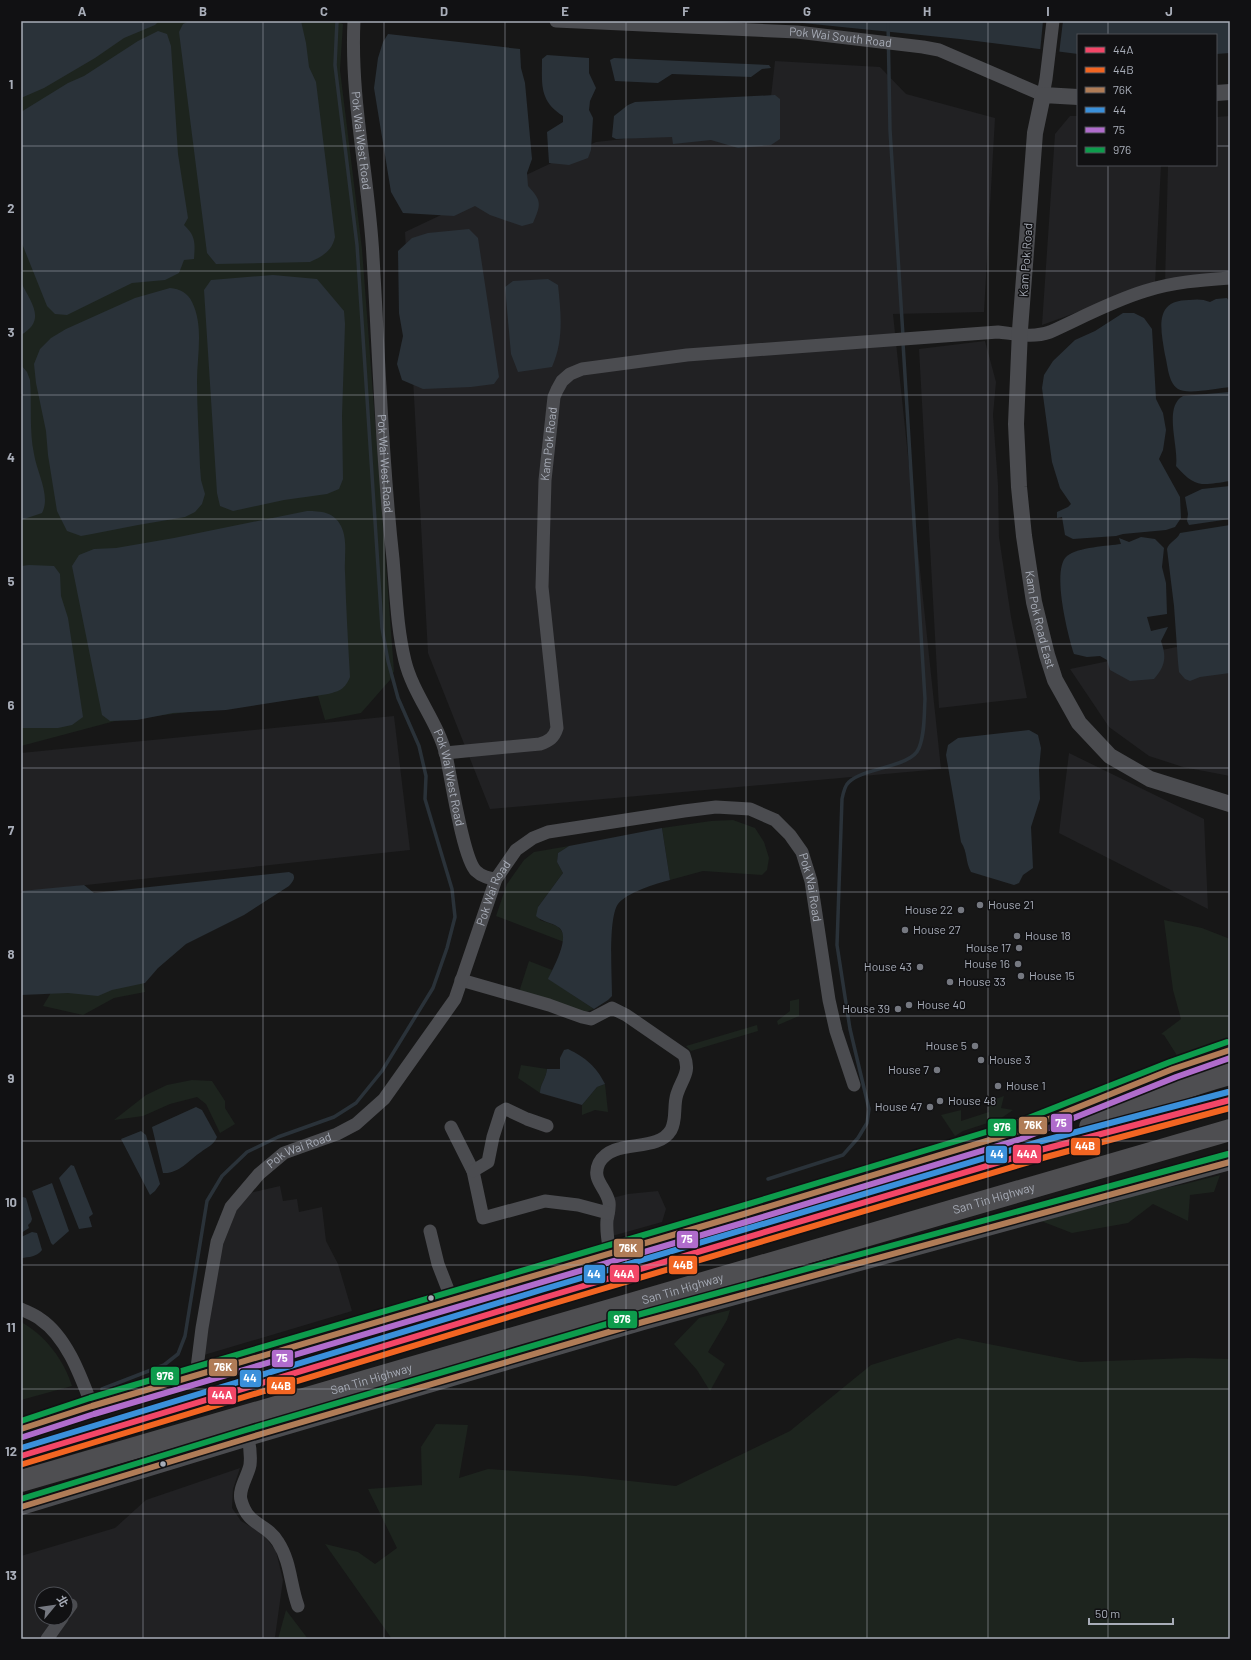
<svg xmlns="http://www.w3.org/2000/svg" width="1251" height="1660" viewBox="0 0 1251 1660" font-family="Barlow,'Noto Sans TC',sans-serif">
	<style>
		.built { fill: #212123; fill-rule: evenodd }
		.green { fill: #1d241e }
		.water { fill: #2a3239 }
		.pier { fill: #171717 }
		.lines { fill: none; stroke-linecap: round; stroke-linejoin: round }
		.stream { stroke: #2a3239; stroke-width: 3.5 }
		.minor { stroke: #4b4c50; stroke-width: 13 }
		.tertiary { stroke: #4b4c50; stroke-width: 16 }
		.secondary { stroke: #4a4a4e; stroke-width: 18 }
		.motorway { stroke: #4e4e51; stroke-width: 22 }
		.bus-1-casing { stroke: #111113; stroke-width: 9 }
		.bus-2-casing { stroke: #111113; stroke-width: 9 }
		.bus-3-casing { stroke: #111113; stroke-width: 9 }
		.bus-4-casing { stroke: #111113; stroke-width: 9 }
		.bus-5-casing { stroke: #111113; stroke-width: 9 }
		.bus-6-casing { stroke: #111113; stroke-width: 9 }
		.bus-1 { stroke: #f34667; stroke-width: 6 }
		.bus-2 { stroke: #f26522; stroke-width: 6 }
		.bus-3 { stroke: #b07c57; stroke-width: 6 }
		.bus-4 { stroke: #3a90db; stroke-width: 6 }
		.bus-5 { stroke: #b06ccc; stroke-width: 6 }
		.bus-6 { stroke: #0d9c4c; stroke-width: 6 }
		.grid { fill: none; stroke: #a8adb8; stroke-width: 1; stroke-opacity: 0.55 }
		.poi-dot { fill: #757880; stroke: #111113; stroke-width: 1.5 }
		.bus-dot { fill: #a8adb8; stroke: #111113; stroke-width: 1.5 }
		.labels { text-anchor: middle; stroke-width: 3; stroke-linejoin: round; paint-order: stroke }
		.street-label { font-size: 12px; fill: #a8adb8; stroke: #111113 }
		.poi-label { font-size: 12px; fill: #a8adb8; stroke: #111113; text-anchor: start }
		.line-badge { stroke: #111113; stroke-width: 1.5 }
		.badge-label { font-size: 11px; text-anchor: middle; font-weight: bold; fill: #fff }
		.neatline { fill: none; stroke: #a8adb8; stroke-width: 1.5 }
		.grid-label { font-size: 13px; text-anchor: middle; font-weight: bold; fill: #a8adb8 }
	</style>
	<rect width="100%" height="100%" fill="#171717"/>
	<path class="built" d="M775,61L880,67L906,94L995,118L984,312L893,314L941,769L490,809L428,653L405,232L596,142L768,123Z
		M1070,116H1078V165H1161L1155,284L1042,325L1055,134Z
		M1230,116V280L1165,284L1168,165H1216V117Z
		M985,341L996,382L993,415L998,485L999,537L1011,617L1027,698L939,708L919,349Z
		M1220,638H1230V776L1183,767L1149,756L1109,727L1070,669Z
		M394,716L410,850L21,892V753Z
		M1069,753L1204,819L1208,909L1059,833Z
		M280,1186L283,1201L297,1199L299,1212L322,1207L326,1241L338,1264L352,1311L204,1355L220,1242L245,1194Z
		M658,1191L666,1209L662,1222L612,1236V1198L628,1194Z
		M240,1468L233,1489L232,1508L241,1521L263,1534L276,1551L283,1580L275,1637L266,1639H21V1556L115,1528L146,1500ZM42,1594H66V1618H42Z"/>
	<path class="green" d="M21,21H335L343,24L340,70L362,249L394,671L390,680L361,713L325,720L318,696L115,721L21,746Z
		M733,820L755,828L764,842L769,858L767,870L762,875L703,871L670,880L662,828L711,821Z
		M569,846L558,853L557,862L563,873L538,907L540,920C554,925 564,925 564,942L496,916L507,884L524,860L534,852Z
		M1164,920L1202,928L1230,939V1066L1192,1079L1164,1035L1161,1034L1181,1019L1173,990Z
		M529,961L552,970L549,979L594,1009L583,1013L519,992Z
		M141,972L145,992L114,998L83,1015L43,1006L56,984Z
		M799,999V1016L778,1025L777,1021L790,1011V1001Z
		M757,1025L758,1031L691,1051L686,1046Z
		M521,1065L547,1069C546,1079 540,1084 540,1093L518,1078Z
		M192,1080L212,1081L225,1101V1108L235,1124L220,1133L206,1104L197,1097L170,1104L143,1116L114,1120L146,1095L167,1085Z
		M605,1084L608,1112L595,1110L582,1115V1105L597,1087Z
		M1004,1096L1001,1108L1013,1110L1000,1119L963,1131L955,1136L941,1115L961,1110V1121L989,1112L987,1102Z
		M1220,1175L1214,1192L1190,1195L1188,1221L1153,1204L1128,1223L1072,1233L1041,1221L1119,1201L1138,1194L1185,1184Z
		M730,1310L727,1320L708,1352L725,1364L710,1391L697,1370L674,1344L699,1318Z
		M21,1322C45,1335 64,1360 72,1386L21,1400Z
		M958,1338L1080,1362L1189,1358L1230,1359V1639H392L325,1544L358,1552L375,1564L397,1548L368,1489L422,1485L421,1447L436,1424L468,1425L459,1478L488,1469L584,1476L676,1486L790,1431L871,1365Z
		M286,1610L308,1639H278Z"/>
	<path class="water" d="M21,21H159L155,25L124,38L95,58L44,88L21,98Z
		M189,21H301L306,43L309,67L316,82L335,237C332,251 323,256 310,262L216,264L207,253L179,32L183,24Z
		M783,21H1230V53L1216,54V35H1078V54L960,39Z
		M158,31L167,34L171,46L178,154L188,218L184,225C196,236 195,243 194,259L184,260L179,273L165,280L132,283L67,315L55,314L47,306L21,241V112L68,83L84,76L138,41Z
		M388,34L520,49L521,68L525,83L532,159L527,173L528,186C542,201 541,204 533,223L522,226L490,215L475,206L454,216L403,213L391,192L374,88L378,58L383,42Z
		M547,55L589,58V73L596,88L590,101L589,110L593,118L591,150L588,158L569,165L549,163L547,132L563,122V116C539,101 542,84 542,59Z
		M614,58L769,65L771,68L762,69L751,77L672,74L658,83L615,81L610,60Z
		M775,95L780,99V139L771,145L738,148L711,140L673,144L672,137L616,139L612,137L614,116L628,105L635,102Z
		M469,229L478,238L499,377L494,384L471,387L423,389L402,380L397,364L403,336L399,313L398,251L412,238L428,233Z
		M273,275L317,279L344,311L345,324L342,416L343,479L339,489L327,494L284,500L233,511L220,506L217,493L204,290L211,280Z
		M548,279L558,285C561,313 564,340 552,367L518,372L511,354L505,287L513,281Z
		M21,282C31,303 47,320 21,335Z
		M170,288C180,289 188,293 192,302C204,326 197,356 197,381C197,410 199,439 200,467L201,480L205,494L202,504L195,512L185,517L138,525L92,534L81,536L67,531L57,511L48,455L46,431L36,383L34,364L40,349L51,338L66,329L135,298Z
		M1227,298L1230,302V387C1218,388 1187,395 1178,389C1168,382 1168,366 1165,355C1161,330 1153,300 1189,300C1197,299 1203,299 1210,302L1216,299Z
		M1123,313H1134L1144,318L1152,329L1156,399L1163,413L1166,430L1163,450L1159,459L1180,497L1181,518L1175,527L1166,530L1123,534L1116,536L1073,539L1065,535L1062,517L1057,518V512L1068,507L1071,504L1060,488L1052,462L1042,388L1044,375L1053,361L1075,340L1095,331Z
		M21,365L27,372L30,380C32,404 29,430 34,454C37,473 51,496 42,513L21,520Z
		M1230,392V481C1202,485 1196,489 1176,466C1179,446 1163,407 1183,396Z
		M1230,486V519L1189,525L1187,521L1188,514L1185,497L1202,489Z
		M307,511C321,511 334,512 341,526C348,540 344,558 345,572C346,607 348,642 350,677C345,689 340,691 328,694L226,710L173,713L137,720L110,721L102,715L72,566L79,555L94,549L116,548L174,538Z
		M1230,525V673L1200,677L1190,681L1185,679L1179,672L1178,662L1174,606L1167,549C1169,542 1177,540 1180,533Z
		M1141,537L1155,539L1164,548L1162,567L1166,583L1167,614L1147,617L1151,631L1168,627L1161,641C1167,658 1165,666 1154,679L1130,681L1110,670L1107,660L1100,656L1087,657L1074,654C1068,636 1051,569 1067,556C1078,547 1108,546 1121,544L1119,538L1129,542Z
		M29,565L54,566L60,574L61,596L68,618L83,717L72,725L58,728H21V566Z
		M1029,730L1038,735L1041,748L1039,770L1040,799L1031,827L1033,868L1023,875L1019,883L1014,885L971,872C965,861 968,853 961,842L946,755L948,745L958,738Z
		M662,828L670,880C657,883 626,893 618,904C608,918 612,976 612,996L608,1000L594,1009L548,979C553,968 572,935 558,927C551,922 542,922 536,916L538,907L563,873L557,862L558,853L569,846Z
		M289,872L293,874C296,879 292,882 289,886L244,915L186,944L158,968L145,983L112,990L98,996L68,993L21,995V891L84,885L94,893Z
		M568,1049C586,1058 596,1066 605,1084L597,1087L582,1105L540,1093C540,1084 546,1079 547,1069H560V1058L564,1050Z
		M196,1107L202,1110L217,1137C214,1145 207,1147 201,1152C189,1160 179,1174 163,1173L152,1127Z
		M141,1131L146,1135L160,1184L155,1191L150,1195L121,1139Z
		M71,1165L74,1166L93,1214L89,1217L92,1227L79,1229L59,1178Z
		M52,1183L69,1231L53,1245L51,1243L32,1191Z
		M23,1197L26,1198L32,1219L31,1222L28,1225L29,1228L21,1233V1198Z
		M32,1232L37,1233L42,1250C37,1257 29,1257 21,1258V1237Z"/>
	<path class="pier" d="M1043,21H1063L1059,54L1040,52Z"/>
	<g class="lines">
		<path class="stream" d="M888,21L890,130L903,336
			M768,1179L843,1155L858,1138L867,1123L869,1109L850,1029L837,945L842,799C843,794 845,785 849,782C864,767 911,768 919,748C925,733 924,715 925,699L903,343
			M102,1389L164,1365L178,1354L185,1336L207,1201L222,1176L247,1152L278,1137L334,1117L356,1103L382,1071L433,988L447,948L455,917L452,889L425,799L426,776L419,746L398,698L388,661L382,628L357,245L335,65L337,21"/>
		<g class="minor">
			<path id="s1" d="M354,21C350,100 369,178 373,257C379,358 382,459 393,559C396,593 397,628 405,661C413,694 438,722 446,755C451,777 463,859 476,871C482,877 489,878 496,879"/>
			<path id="s2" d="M556,21L797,32L923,47L939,50L1043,95L1046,79L1053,21"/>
			<path id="s3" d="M445,753L540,744C549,741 554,738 557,728L542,587L545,480L554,397L557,390L562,381L570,374L582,369L687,355L998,332C1016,334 1033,338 1050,332C1081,318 1112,301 1145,291C1173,282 1201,280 1230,278"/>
			<path d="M461,980L549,1005L582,1017L591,1019L612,1008L626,1015L684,1055C691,1073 682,1078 677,1094C673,1106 677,1119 671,1130C657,1154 613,1137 599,1163C591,1180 606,1187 609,1202C610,1208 608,1215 607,1220C606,1232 608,1242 610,1253"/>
			<path d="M451,1127L473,1171L483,1218L545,1201L578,1205L608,1213"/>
			<path d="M473,1171L488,1162L493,1137L501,1112L506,1109L527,1119L547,1126"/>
			<path d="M430,1231L438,1264L452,1300"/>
			<path d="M21,1309C27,1312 35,1315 40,1319C67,1337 81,1377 92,1406"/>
			<path id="s4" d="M196,1376L202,1328L217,1242L231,1207L259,1174L284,1153L337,1134L356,1124L384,1099L455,999L496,879L516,850L533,838L548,832L684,811L716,807L750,809L775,820L790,835L802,852L811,881L829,1000L836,1031L854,1085"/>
			<path d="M248,1438C250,1447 251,1456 250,1465C248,1476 238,1489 241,1500C248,1527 266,1522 278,1542C291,1562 290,1584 298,1606"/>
			<path d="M66,1612L71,1605"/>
			<path d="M47,1639L62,1618"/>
		</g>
		<g class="tertiary">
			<path d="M1216,93L1230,92"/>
			<path id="s5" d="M1078,97L1043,95L1035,133L1020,330L1016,424L1019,487L1024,536L1034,602L1047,655L1055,680L1079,723L1110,756L1150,779L1230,804"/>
			<path d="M21,1507L248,1438L643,1322L1230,1162"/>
		</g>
		<path class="secondary" d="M21,1429L92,1406L744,1214L1019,1131L1173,1069L1230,1050"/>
		<g class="motorway">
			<path d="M1090,1127C1135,1106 1182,1087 1230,1074"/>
			<path d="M21,1456L543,1298L1044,1149L1230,1100"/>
			<path id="s6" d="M21,1481L1230,1130"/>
		</g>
		<defs>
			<path id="bus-1" d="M21,1456L543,1298L1044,1149L1230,1100"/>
			<path id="bus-2" d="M23,1464L545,1306L1046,1157L1230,1108"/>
			<path id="bus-3" d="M21,1429L92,1406L744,1214L1019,1131L1173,1069L1230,1050
				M21,1507L248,1438L643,1322L1230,1162"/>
			<path id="bus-4" d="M21,1448L541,1290L1042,1141L1228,1092"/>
			<path id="bus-5" d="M23,1437L94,1414L746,1222L1021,1139L1176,1077L1230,1058"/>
			<path id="bus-6" d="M21,1421L90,1398L742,1206L1016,1123L1170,1062L1227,1042
				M21,1499L246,1430L641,1314L1228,1154"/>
		</defs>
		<use href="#bus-1" class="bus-1-casing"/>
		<use href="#bus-2" class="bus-2-casing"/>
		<use href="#bus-3" class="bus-3-casing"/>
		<use href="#bus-4" class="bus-4-casing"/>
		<use href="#bus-5" class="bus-5-casing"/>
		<use href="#bus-6" class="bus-6-casing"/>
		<use href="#bus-1" class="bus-1"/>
		<use href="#bus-2" class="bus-2"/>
		<use href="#bus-3" class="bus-3"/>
		<use href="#bus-4" class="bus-4"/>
		<use href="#bus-5" class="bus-5"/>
		<use href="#bus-6" class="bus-6"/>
	</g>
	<path class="grid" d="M143,21V1639M263,21V1639M384,21V1639M505,21V1639M626,21V1639M746,21V1639M867,21V1639M988,21V1639M1108,21V35M21,146H1078M1216,146H1230M1108,165V1639M21,271H1230M21,395H1230M21,519H1230M21,644H1230M21,768H1230M21,892H1230M21,1016H1230M21,1141H1230M21,1265H1230M21,1389H1230M21,1514H1230"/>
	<g class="poi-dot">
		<circle cx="980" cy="905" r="4"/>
		<circle cx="961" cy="910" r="4"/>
		<circle cx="905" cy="930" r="4"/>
		<circle cx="1017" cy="936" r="4"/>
		<circle cx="1019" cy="948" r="4"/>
		<circle cx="1018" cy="964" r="4"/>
		<circle cx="920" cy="967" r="4"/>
		<circle cx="1021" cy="976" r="4"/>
		<circle cx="950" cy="982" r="4"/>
		<circle cx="909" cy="1005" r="4"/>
		<circle cx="898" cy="1009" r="4"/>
		<circle cx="975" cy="1046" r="4"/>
		<circle cx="981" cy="1060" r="4"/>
		<circle cx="937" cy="1070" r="4"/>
		<circle cx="998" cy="1086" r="4"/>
		<circle cx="940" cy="1101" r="4"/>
		<circle cx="930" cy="1107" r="4"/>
	</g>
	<g class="bus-dot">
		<circle cx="431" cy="1298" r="3.5"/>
		<circle cx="163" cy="1464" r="3.5"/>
	</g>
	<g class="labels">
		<g class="street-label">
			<text dy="4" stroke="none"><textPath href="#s2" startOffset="285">Pok Wai South Road</textPath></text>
			<text dy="4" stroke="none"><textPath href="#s1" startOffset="120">Pok Wai West Road</textPath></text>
			<text transform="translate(1026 260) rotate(-86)" y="4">Kam Pok Road</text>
			<text dy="4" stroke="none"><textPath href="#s3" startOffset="405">Kam Pok Road</textPath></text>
			<text dy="4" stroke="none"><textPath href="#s1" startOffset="444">Pok Wai West Road</textPath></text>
			<text dy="4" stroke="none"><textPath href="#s5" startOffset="563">Kam Pok Road East</textPath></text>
			<text dy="4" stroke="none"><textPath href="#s1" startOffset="768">Pok Wai West Road</textPath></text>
			<text dy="4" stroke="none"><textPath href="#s4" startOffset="996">Pok Wai Road</textPath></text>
			<text dy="4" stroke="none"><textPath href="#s4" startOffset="600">Pok Wai Road</textPath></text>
			<text dy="4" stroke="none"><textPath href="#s4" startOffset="264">Pok Wai Road</textPath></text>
			<text dy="4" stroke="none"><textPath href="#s6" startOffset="1013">San Tin Highway</textPath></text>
			<text dy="4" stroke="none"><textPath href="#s6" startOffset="689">San Tin Highway</textPath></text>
			<text dy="4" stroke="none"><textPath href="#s6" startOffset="365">San Tin Highway</textPath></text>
		</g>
		<g class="poi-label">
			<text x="988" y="909">House 21</text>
			<text x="953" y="914" text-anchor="end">House 22</text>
			<text x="913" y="934">House 27</text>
			<text x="1025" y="940">House 18</text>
			<text x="1011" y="952" text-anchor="end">House 17</text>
			<text x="1010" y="968" text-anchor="end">House 16</text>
			<text x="912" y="971" text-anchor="end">House 43</text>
			<text x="1029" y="980">House 15</text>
			<text x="958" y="986">House 33</text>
			<text x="917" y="1009">House 40</text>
			<text x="890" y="1013" text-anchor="end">House 39</text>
			<text x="967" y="1050" text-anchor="end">House 5</text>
			<text x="989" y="1064">House 3</text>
			<text x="929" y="1074" text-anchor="end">House 7</text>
			<text x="1006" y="1090">House 1</text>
			<text x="948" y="1105">House 48</text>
			<text x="922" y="1111" text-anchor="end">House 47</text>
		</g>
	</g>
	<g class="line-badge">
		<rect x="1050" y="1113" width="23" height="20" rx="4" fill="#b06ccc"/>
		<rect x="1018" y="1116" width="30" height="19" rx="4" fill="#b07c57"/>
		<rect x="987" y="1118" width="30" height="19" rx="4" fill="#0d9c4c"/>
		<rect x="1070" y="1137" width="31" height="19" rx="4" fill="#f26522"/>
		<rect x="1012" y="1144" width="30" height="20" rx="4" fill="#f34667"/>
		<rect x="985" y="1145" width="23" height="19" rx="4" fill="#3a90db"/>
		<rect x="676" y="1230" width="23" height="19" rx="4" fill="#b06ccc"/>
		<rect x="613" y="1238" width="31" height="20" rx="4" fill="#b07c57"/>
		<rect x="668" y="1255" width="30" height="20" rx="4" fill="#f26522"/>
		<rect x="609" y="1264" width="31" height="19" rx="4" fill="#f34667"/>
		<rect x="583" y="1264" width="23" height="20" rx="4" fill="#3a90db"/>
		<rect x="607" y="1310" width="31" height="19" rx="4" fill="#0d9c4c"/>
		<rect x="271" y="1349" width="23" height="19" rx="4" fill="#b06ccc"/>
		<rect x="208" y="1358" width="30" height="19" rx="4" fill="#b07c57"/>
		<rect x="150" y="1366" width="30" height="20" rx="4" fill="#0d9c4c"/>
		<rect x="239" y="1369" width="23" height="19" rx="4" fill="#3a90db"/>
		<rect x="266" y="1376" width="30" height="19" rx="4" fill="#f26522"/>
		<rect x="207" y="1386" width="30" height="19" rx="4" fill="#f34667"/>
	</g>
	<g class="badge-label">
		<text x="1061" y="1127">75</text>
		<text x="1033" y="1129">76K</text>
		<text x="1002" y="1131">976</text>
		<text x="1085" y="1150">44B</text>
		<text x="1027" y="1158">44A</text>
		<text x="997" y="1158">44</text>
		<text x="687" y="1243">75</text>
		<text x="628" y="1252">76K</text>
		<text x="683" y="1269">44B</text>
		<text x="624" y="1278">44A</text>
		<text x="594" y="1278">44</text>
		<text x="622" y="1323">976</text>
		<text x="282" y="1362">75</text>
		<text x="223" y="1371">76K</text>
		<text x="165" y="1380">976</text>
		<text x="250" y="1382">44</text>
		<text x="281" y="1390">44B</text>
		<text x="222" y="1399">44A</text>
	</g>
	<rect width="1251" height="1660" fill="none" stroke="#111113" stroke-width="44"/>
	<rect x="1077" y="34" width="140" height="132" fill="#111113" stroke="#4d4f55"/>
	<rect x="1085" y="47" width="20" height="6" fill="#f34667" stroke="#4d4f55"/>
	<text x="1113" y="54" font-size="12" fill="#a8adb8">44A</text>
	<rect x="1085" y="67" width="20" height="6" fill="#f26522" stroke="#4d4f55"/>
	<text x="1113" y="74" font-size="12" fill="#a8adb8">44B</text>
	<rect x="1085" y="87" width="20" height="6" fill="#b07c57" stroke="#4d4f55"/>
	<text x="1113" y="94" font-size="12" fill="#a8adb8">76K</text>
	<rect x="1085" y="107" width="20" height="6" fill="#3a90db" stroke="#4d4f55"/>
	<text x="1113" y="114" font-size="12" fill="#a8adb8">44</text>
	<rect x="1085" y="127" width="20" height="6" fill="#b06ccc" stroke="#4d4f55"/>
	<text x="1113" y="134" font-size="12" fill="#a8adb8">75</text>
	<rect x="1085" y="147" width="20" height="6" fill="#0d9c4c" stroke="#4d4f55"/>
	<text x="1113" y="154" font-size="12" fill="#a8adb8">976</text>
	<g transform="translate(54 1606) rotate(61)"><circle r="19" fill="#111113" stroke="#4d4f55"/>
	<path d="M0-3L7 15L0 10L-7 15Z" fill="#757880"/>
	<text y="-6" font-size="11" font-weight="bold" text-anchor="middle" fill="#a8adb8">北</text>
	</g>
	<path d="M1089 1618v6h84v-6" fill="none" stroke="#a8adb8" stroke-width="2"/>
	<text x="1095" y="1618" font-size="12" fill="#a8adb8" stroke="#111113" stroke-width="3" paint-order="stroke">50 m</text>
	<rect x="22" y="22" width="1207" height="1616" class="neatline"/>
	<g class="grid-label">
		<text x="82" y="16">A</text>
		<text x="203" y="16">B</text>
		<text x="324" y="16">C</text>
		<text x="444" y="16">D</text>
		<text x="565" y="16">E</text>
		<text x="686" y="16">F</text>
		<text x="807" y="16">G</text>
		<text x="927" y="16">H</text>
		<text x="1048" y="16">I</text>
		<text x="1169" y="16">J</text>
		<text x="11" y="89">1</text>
		<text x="11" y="213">2</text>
		<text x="11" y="337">3</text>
		<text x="11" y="462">4</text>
		<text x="11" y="586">5</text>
		<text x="11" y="710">6</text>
		<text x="11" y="835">7</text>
		<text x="11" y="959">8</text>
		<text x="11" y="1083">9</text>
		<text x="11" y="1207">10</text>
		<text x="11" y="1332">11</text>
		<text x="11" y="1456">12</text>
		<text x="11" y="1580">13</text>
	</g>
</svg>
